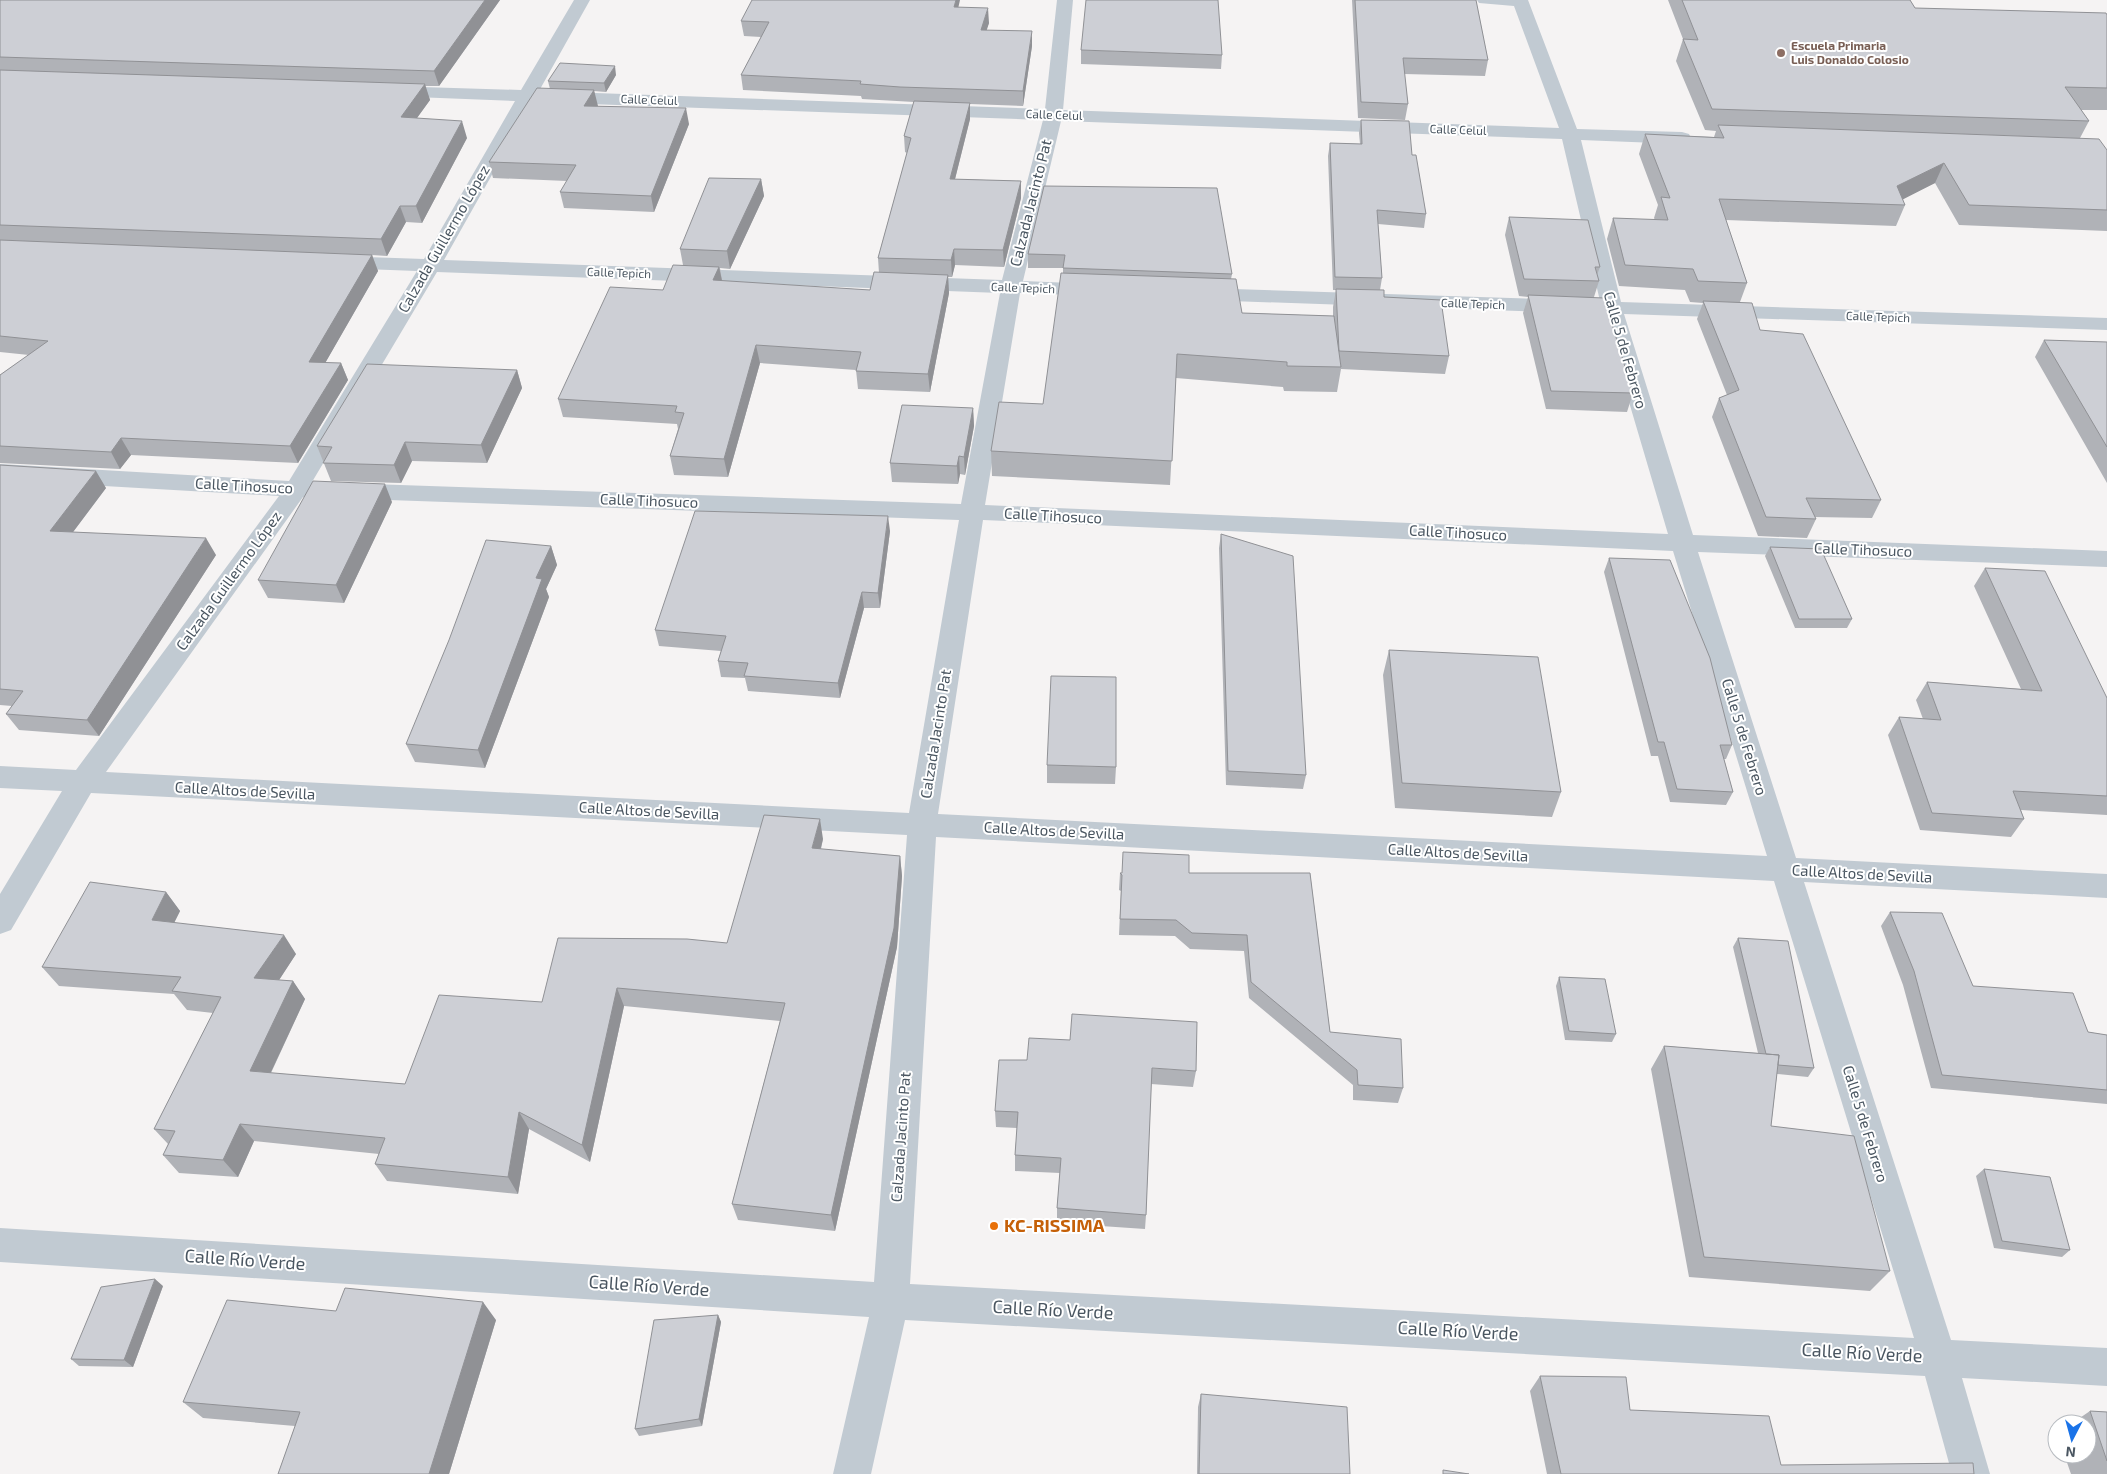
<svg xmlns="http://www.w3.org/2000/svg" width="2107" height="1474" viewBox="0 0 2107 1474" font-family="'Exo 2',sans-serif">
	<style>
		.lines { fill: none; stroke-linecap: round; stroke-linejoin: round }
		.street { fill: #c1cad2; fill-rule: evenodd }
		.wall { fill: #b0b2b7 }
		.shaded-wall { fill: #909195 }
		.building { fill: #cdcfd5; stroke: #909195 }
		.education-dot { fill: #8d6e63; stroke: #fff; stroke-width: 2 }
		.food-dot { fill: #e8710a; stroke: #fff; stroke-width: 2 }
		.labels { text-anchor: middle; stroke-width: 4; stroke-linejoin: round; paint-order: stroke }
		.far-education-label { font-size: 12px; font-weight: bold; fill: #785e54; stroke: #fff; text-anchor: start }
		.far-street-label { font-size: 12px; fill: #4a5661; stroke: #fff }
		.street-label { font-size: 15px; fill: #4a5661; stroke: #fff }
		.near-food-label { font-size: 18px; font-weight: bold; fill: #c56008; stroke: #fff; text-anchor: start }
		.near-street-label { font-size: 18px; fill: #4a5661; stroke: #fff }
	</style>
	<rect width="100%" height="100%" fill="#f5f3f3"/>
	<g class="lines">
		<path class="street" d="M574,0H590L539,91L1045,109L1057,0H1073L1063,110L1559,128L1514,6L1479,3L1477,0H1528L1577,129L1682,132L1689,134L1691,138L1689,142L1682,144L1581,140L1621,302L2107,318V330L1624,314L1693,535L2107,551V567L1698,552L1796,858L2107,874V898L1804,882L1951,1340L2107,1348V1386L1962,1378L1990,1474H1952L1925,1376L905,1320L871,1474H833L869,1317L0,1262V1228L874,1282L907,835L91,793L11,930L0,934V894L62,791L0,788V766L76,770L279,496L0,480V464L289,481L417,271L337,268L330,266L327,262L330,258L337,256L424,259L515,101L389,96L383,95L380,91L383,87L389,86L521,90ZM533,102L1043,120L1002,280L444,260ZM1061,121L1562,139L1600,301L1202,288L1195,290L1192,294L1195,298L1202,300L1603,314L1668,534L985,505L1020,293L1096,296L1103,294L1106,290L1103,286L1096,284L1023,281ZM437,272L1000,293L961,504L312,482ZM303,497L959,520L909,813L106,772ZM983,520L1673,551L1767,856L938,814ZM936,837L1774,881L1914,1338L910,1284Z"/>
	</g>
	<path class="wall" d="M0,0H500L439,86H425L430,100L417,118L467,138L422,223L406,222L387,256L372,255L378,271L325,363H341L348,380L298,463L131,455L120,469L0,463V375L29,355L0,352Z
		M1352,0H1476L1488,60L1485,76L1404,74L1408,104L1405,120L1358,118Z
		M1668,0H1910L1915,8L2107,15V110H2081L2089,121L2080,138L2107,150V231L1959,225L1935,183L1902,199L1905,205L1896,226L1726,220L1747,283L1740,302L1760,330L1881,500L1872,518L1814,517L1816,519L1807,538L1758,536L1712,417L1719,398L1727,395L1697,319L1703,303L1690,302L1685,290L1619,286L1607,239L1613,218L1655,220L1654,218L1658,205L1639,154L1645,134L1714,137L1716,131L1705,130L1676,61L1683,39Z
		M958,7L989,23L986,30L1032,46L1023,106L970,104V119L955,179L1021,181V198L1004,267L955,265L952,277H948L949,293L930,392L858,389L856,370L760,363L728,477L674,475L670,456L678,429L677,424L563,417L558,399L663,290L683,265L680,249L761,179L764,196L730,269L720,268L722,281L870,290L879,273L878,258L907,153L905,152L904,136L914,102L862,99L861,96L743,90L741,75L761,37L744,36L741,21Z
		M1081,50L1222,55L1221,69L1081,64Z
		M616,75L606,92L594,91L597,107L689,124L654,212L564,208L560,192L567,181L493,178L489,162L550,89L548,81Z
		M1361,120L1412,155L1426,214L1424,228L1378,224L1382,278L1380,290L1384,297L1449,356L1445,374L1341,369L1337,392L1284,391L1283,387L1176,378L1170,485L992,476L991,451L1043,404L1063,273V268H1028V254L1044,186L1232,274L1231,279L1242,313L1333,316V307L1336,290H1333L1328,156L1330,143L1360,144L1359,133Z
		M1509,217L1600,267L1597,275L1599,281L1594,297L1633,393L1627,412L1546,409L1523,313L1528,297L1519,296L1505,235Z
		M2044,340L2107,342V483L2035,357Z
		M517,370L522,388L487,463L412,461L401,483L331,481L317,446Z
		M973,408L974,426L965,475L960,474L958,484L892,482L890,463Z
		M0,465L106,488L73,532L216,555L99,736L19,730L6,714L12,706L0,705Z
		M392,502L344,603L268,598L258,580Z
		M890,531L880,608H864L840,698L748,691L745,678L721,677L718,661L721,651L659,646L655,630Z
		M1221,534L1306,775L1303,789L1226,785L1219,548Z
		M551,546L557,565L546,589L549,597L485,768L415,762L406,744Z
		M1770,547L1852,619L1847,628H1795L1765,556Z
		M1609,558L1732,745L1726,759H1724L1733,792L1726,805L1670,802L1658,756H1651L1604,572Z
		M1985,568L2107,698V815L2021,810L2024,819L2011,837L1920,830L1888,735L1899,717L1923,719L1916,700L1927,682L2021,689L1974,586Z
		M1389,650L1561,792L1552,817L1395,808L1383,675Z
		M1047,765L1116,767L1115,784L1047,783Z
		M823,839L821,849L900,856L902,876L897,947L835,1231L738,1220L732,1204L780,1021L624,1006L590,1162L529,1129L518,1194L387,1181L375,1164L379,1154L254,1141L238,1177L179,1173L163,1155L168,1144L154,1129L213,1013L187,1010L174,994L59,986L42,967L166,892L180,911L174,923L296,954L279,980L293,981L305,999L271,1073L405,1084L542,1002L727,943Z
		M1120,873H1310L1330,1032L1403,1088L1398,1103L1353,1100V1085L1249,998L1244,951L1190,949L1175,936L1119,935L1121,891L1119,890Z
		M1890,912L1973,986L2088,1032L2107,1035V1104L1931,1088L1903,985L1881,926Z
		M1738,938L1814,1068L1808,1077L1777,1074L1771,1126L1890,1271L1870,1291L1689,1277L1651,1069L1664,1046L1758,1053L1733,947Z
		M1559,977L1616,1034L1612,1042L1565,1040L1556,986Z
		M1027,1060L1196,1071L1193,1087L1151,1084L1146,1215L1145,1229L1057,1223V1208L1060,1173L1015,1171V1155L1017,1128L996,1127L995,1111Z
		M1984,1169L2070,1250L2062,1257L1994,1248L1976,1176Z
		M163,1286L133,1367L79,1366L71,1359Z
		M336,1311L496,1320L449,1474H278L295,1426L203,1418L183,1402Z
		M718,1315L721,1322L702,1426L639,1436L635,1429Z
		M1540,1376L1630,1410L1781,1465L1974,1474H1547L1530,1391Z
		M1201,1394L1350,1474H1197L1198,1407Z
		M2090,1411L2107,1412V1474H2071L2064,1454H2087V1424H2071Z"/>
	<path class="shaded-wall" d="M485,0H500L439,86L434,71Z
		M956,0H960L955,22L954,7Z
		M988,8L989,23L982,45L981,30Z
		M1032,31V46L1023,106V91Z
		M615,66L616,75L606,92L604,83Z
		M425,84L430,100L406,133L401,117Z
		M594,90L598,106L588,122L584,106Z
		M970,103V119L951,195L950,179Z
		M686,108L689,124L654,212L651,196Z
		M462,121L467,138L422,223L416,206Z
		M1944,163L1935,183L1892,205L1897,186Z
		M761,179L764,196L730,269L727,251Z
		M1021,181V198L1004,267L1003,250Z
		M400,206L406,222L387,256L381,239Z
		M954,249L955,265L952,277L951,260Z
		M372,255L378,271L316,379L309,362Z
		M719,267L723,285L713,280Z
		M948,275L949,293L930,392L928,374Z
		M756,345L760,363L728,477L724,459Z
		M341,363L348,380L298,463L290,446Z
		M517,370L522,388L487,463L481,445Z
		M973,408L974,426L965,475L964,457Z
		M121,438L131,455L120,469L111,452Z
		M405,442L412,461L401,483L394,465Z
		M959,456L960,474L958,484L957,466Z
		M96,471L106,488L61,548L50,531Z
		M385,484L392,502L344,603L336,585Z
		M888,516L890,531L880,608L878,593Z
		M206,538L216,555L99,736L87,720Z
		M551,546L557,565L546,589L549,597L485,768L478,750L536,578Z
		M862,592L864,608L840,698L838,683Z
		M820,819L823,839L816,867L812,848Z
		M900,856L902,876L897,947L835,1231L831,1215Z
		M166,892L180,911L166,939L152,920Z
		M284,935L296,954L268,997L254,978Z
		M293,981L305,999L263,1089L250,1071Z
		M617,988L624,1006L590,1162L582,1145Z
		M519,1112L529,1129L518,1194L508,1177Z
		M240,1124L254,1141L238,1177L223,1160Z
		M155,1279L163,1286L133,1367L124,1360Z
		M483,1302L496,1320L449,1474H429Z
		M718,1315L721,1322L702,1426L699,1419Z"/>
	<path class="building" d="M0,0H485L434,71L0,57Z
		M752,0H956L954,7L988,8L981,30L1032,31L1023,91L900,87L860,84L861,81L741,75L769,22L741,21Z
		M1086,0H1218L1222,55L1081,50Z
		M1355,0H1476L1488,60L1403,58L1408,104L1361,102Z
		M1682,0H1910L1915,8L2106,13L2107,15V88L2065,87L2089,121L1712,109L1683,39L1698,40Z
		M560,63L615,66L604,83L548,81Z
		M0,70L425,84L401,117L462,121L416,206H400L381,239L0,225Z
		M537,88L594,90L584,106L686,108L651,196L560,192L576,165L489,162Z
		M914,101L970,103L950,179L1021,181L1003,250L954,249L951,260L878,258L911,138L904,136Z
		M1361,120L1409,121L1412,155H1416L1426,214L1377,210L1382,278L1335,277L1330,143L1362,144Z
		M1718,125L2099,139L2107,150V210L1969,205L1944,163L1897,186L1905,205L1719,199L1747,283L1698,281L1693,269L1625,265L1613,218L1668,220L1661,197L1670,198L1645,134L1724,138Z
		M709,178L761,179L727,251L680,249Z
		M1044,186L1217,188L1232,274L1063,268L1065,255L1028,254Z
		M1509,217L1588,220L1600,267H1595L1599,281L1524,279Z
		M0,240L372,255L309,362L341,363L290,446L121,438L111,452L0,446V375L48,341L0,336Z
		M673,265L719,267L713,280L870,290L874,272L948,275L928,374L856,371L861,352L756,345L724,459L670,456L684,413L675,412L677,406L558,399L610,287L663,290Z
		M1061,273L1236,279L1242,313L1334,316L1341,367L1287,366V362L1177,354L1172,461L991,451L999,402L1043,404Z
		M1336,289L1384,290V297L1441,300L1449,356L1339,351Z
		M1528,295L1604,298L1633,393L1551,391Z
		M1703,301L1752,303L1760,330L1803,334L1881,500L1806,498L1816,519L1766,517L1719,398L1739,390Z
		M2044,340L2107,342V447Z
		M367,364L517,370L481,445L405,442L394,465L323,463L332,447L317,446Z
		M902,405L973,408L964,457L959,456L957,466L890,463Z
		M0,465L96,471L50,531L206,538L87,720L6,714L23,691L0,689Z
		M313,481L385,484L336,585L258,580Z
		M695,511L888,516L878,593L862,592L838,683L744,676L748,663L718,661L726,636L655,630Z
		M1221,534L1293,556L1306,775L1228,771Z
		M486,540L551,546L536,578L542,579L478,750L406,744L449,640Z
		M1770,547L1821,549L1852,619H1799Z
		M1609,558L1670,560L1710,658L1732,745H1720L1733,792L1677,789L1664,742H1658Z
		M1985,568L2045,571L2107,698V796L2013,791L2024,819L1932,813L1899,717L1941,720L1927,682L2042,691Z
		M1389,650L1538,657L1561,792L1402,783Z
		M1051,676L1116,677V767L1047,765Z
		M764,815L820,819L812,848L900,856L894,928L831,1215L732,1204L785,1003L617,988L582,1145L519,1112L508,1177L375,1164L385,1138L240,1124L223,1160L163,1155L175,1131L154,1129L221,997L172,991L181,977L42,967L90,882L166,892L152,920L284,935L254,978L293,981L250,1071L405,1084L439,995L542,1002L558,938L687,939L727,943Z
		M1123,852L1189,855V873H1310L1330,1032L1401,1039L1403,1088L1358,1085L1357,1070L1251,982L1247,935L1192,933L1176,920L1120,919L1122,875L1120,873H1122Z
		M1890,912L1942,913L1973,986L2073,993L2088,1032L2107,1035V1090L1942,1075L1914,971Z
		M1738,938L1788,941L1814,1068L1778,1065L1779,1055L1766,1054Z
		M1559,977L1605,979L1616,1034L1569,1031Z
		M1072,1014L1197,1022L1196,1071L1152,1068L1146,1215L1057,1208L1061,1158L1015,1155L1018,1112L995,1111L999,1060H1027L1029,1038L1070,1040Z
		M1664,1046L1779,1055L1771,1126L1854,1136L1890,1271L1704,1257Z
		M1984,1169L2050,1177L2070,1250L2002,1241Z
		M155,1279L124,1360L71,1359L101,1287Z
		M345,1288L483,1302L429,1474H278L300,1412L183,1402L227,1300L336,1311Z
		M718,1315L699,1419L635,1429L654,1320Z
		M1540,1376L1626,1377L1630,1410L1769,1416L1781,1465L1973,1463L1974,1474H1561Z
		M1201,1394L1347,1407L1350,1474H1199Z
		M2090,1411L2107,1412V1461Z
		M1443,1470L1469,1474H1443Z"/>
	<circle class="education-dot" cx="1781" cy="53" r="5"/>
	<circle class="food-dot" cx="994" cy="1226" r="5"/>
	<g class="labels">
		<g class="far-education-label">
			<text x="1791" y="50">Escuela Primaria<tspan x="1791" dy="14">Luis Donaldo Colosio</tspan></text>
		</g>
		<g class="far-street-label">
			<text transform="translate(649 100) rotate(2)" y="4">Calle Celul</text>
			<text transform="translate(1054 115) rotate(2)" y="4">Calle Celul</text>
			<text transform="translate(1458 130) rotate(2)" y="4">Calle Celul</text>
			<text transform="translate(619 273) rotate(2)" y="4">Calle Tepich</text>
			<text transform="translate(1023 288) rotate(2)" y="4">Calle Tepich</text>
			<text transform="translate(1473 304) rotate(2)" y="4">Calle Tepich</text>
			<text transform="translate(1878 317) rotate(2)" y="4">Calle Tepich</text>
		</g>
		<g class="street-label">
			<text transform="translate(1031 203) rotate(-76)" y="5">Calzada Jacinto Pat</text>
			<text transform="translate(444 239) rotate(-60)" y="5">Calzada Guillermo López</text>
			<text transform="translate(1625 350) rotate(74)" y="5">Calle 5 de Febrero</text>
			<text transform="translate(244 486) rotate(3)" y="5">Calle Tihosuco</text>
			<text transform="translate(649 501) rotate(2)" y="5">Calle Tihosuco</text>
			<text transform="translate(1053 516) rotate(3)" y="5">Calle Tihosuco</text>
			<text transform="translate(1458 533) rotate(3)" y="5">Calle Tihosuco</text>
			<text transform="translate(1863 550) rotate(2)" y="5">Calle Tihosuco</text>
			<text transform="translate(229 581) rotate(-54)" y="5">Calzada Guillermo López</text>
			<text transform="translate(936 734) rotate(-81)" y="5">Calzada Jacinto Pat</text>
			<text transform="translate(1744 737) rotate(73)" y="5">Calle 5 de Febrero</text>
			<text transform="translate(245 791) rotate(3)" y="5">Calle Altos de Sevilla</text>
			<text transform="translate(649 811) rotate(3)" y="5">Calle Altos de Sevilla</text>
			<text transform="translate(1054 831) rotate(3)" y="5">Calle Altos de Sevilla</text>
			<text transform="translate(1458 853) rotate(3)" y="5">Calle Altos de Sevilla</text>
			<text transform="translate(1862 874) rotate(3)" y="5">Calle Altos de Sevilla</text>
			<text transform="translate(1865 1124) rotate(73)" y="5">Calle 5 de Febrero</text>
			<text transform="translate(901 1137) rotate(-86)" y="5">Calzada Jacinto Pat</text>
		</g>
		<g class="near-food-label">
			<text x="1004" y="1232">KC-RISSIMA</text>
		</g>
		<g class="near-street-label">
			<text transform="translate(245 1260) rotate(4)" y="6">Calle Río Verde</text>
			<text transform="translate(649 1286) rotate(4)" y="6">Calle Río Verde</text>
			<text transform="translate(1053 1310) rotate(3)" y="6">Calle Río Verde</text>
			<text transform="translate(1458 1331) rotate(3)" y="6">Calle Río Verde</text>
			<text transform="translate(1862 1353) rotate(3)" y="6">Calle Río Verde</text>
		</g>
	</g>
	<g transform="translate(2072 1439) rotate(186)"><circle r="24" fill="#ffffff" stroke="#b7bbc0"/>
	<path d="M0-4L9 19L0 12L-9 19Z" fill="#1a73e8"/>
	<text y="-8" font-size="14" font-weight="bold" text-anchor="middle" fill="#4a5661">N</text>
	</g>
</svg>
